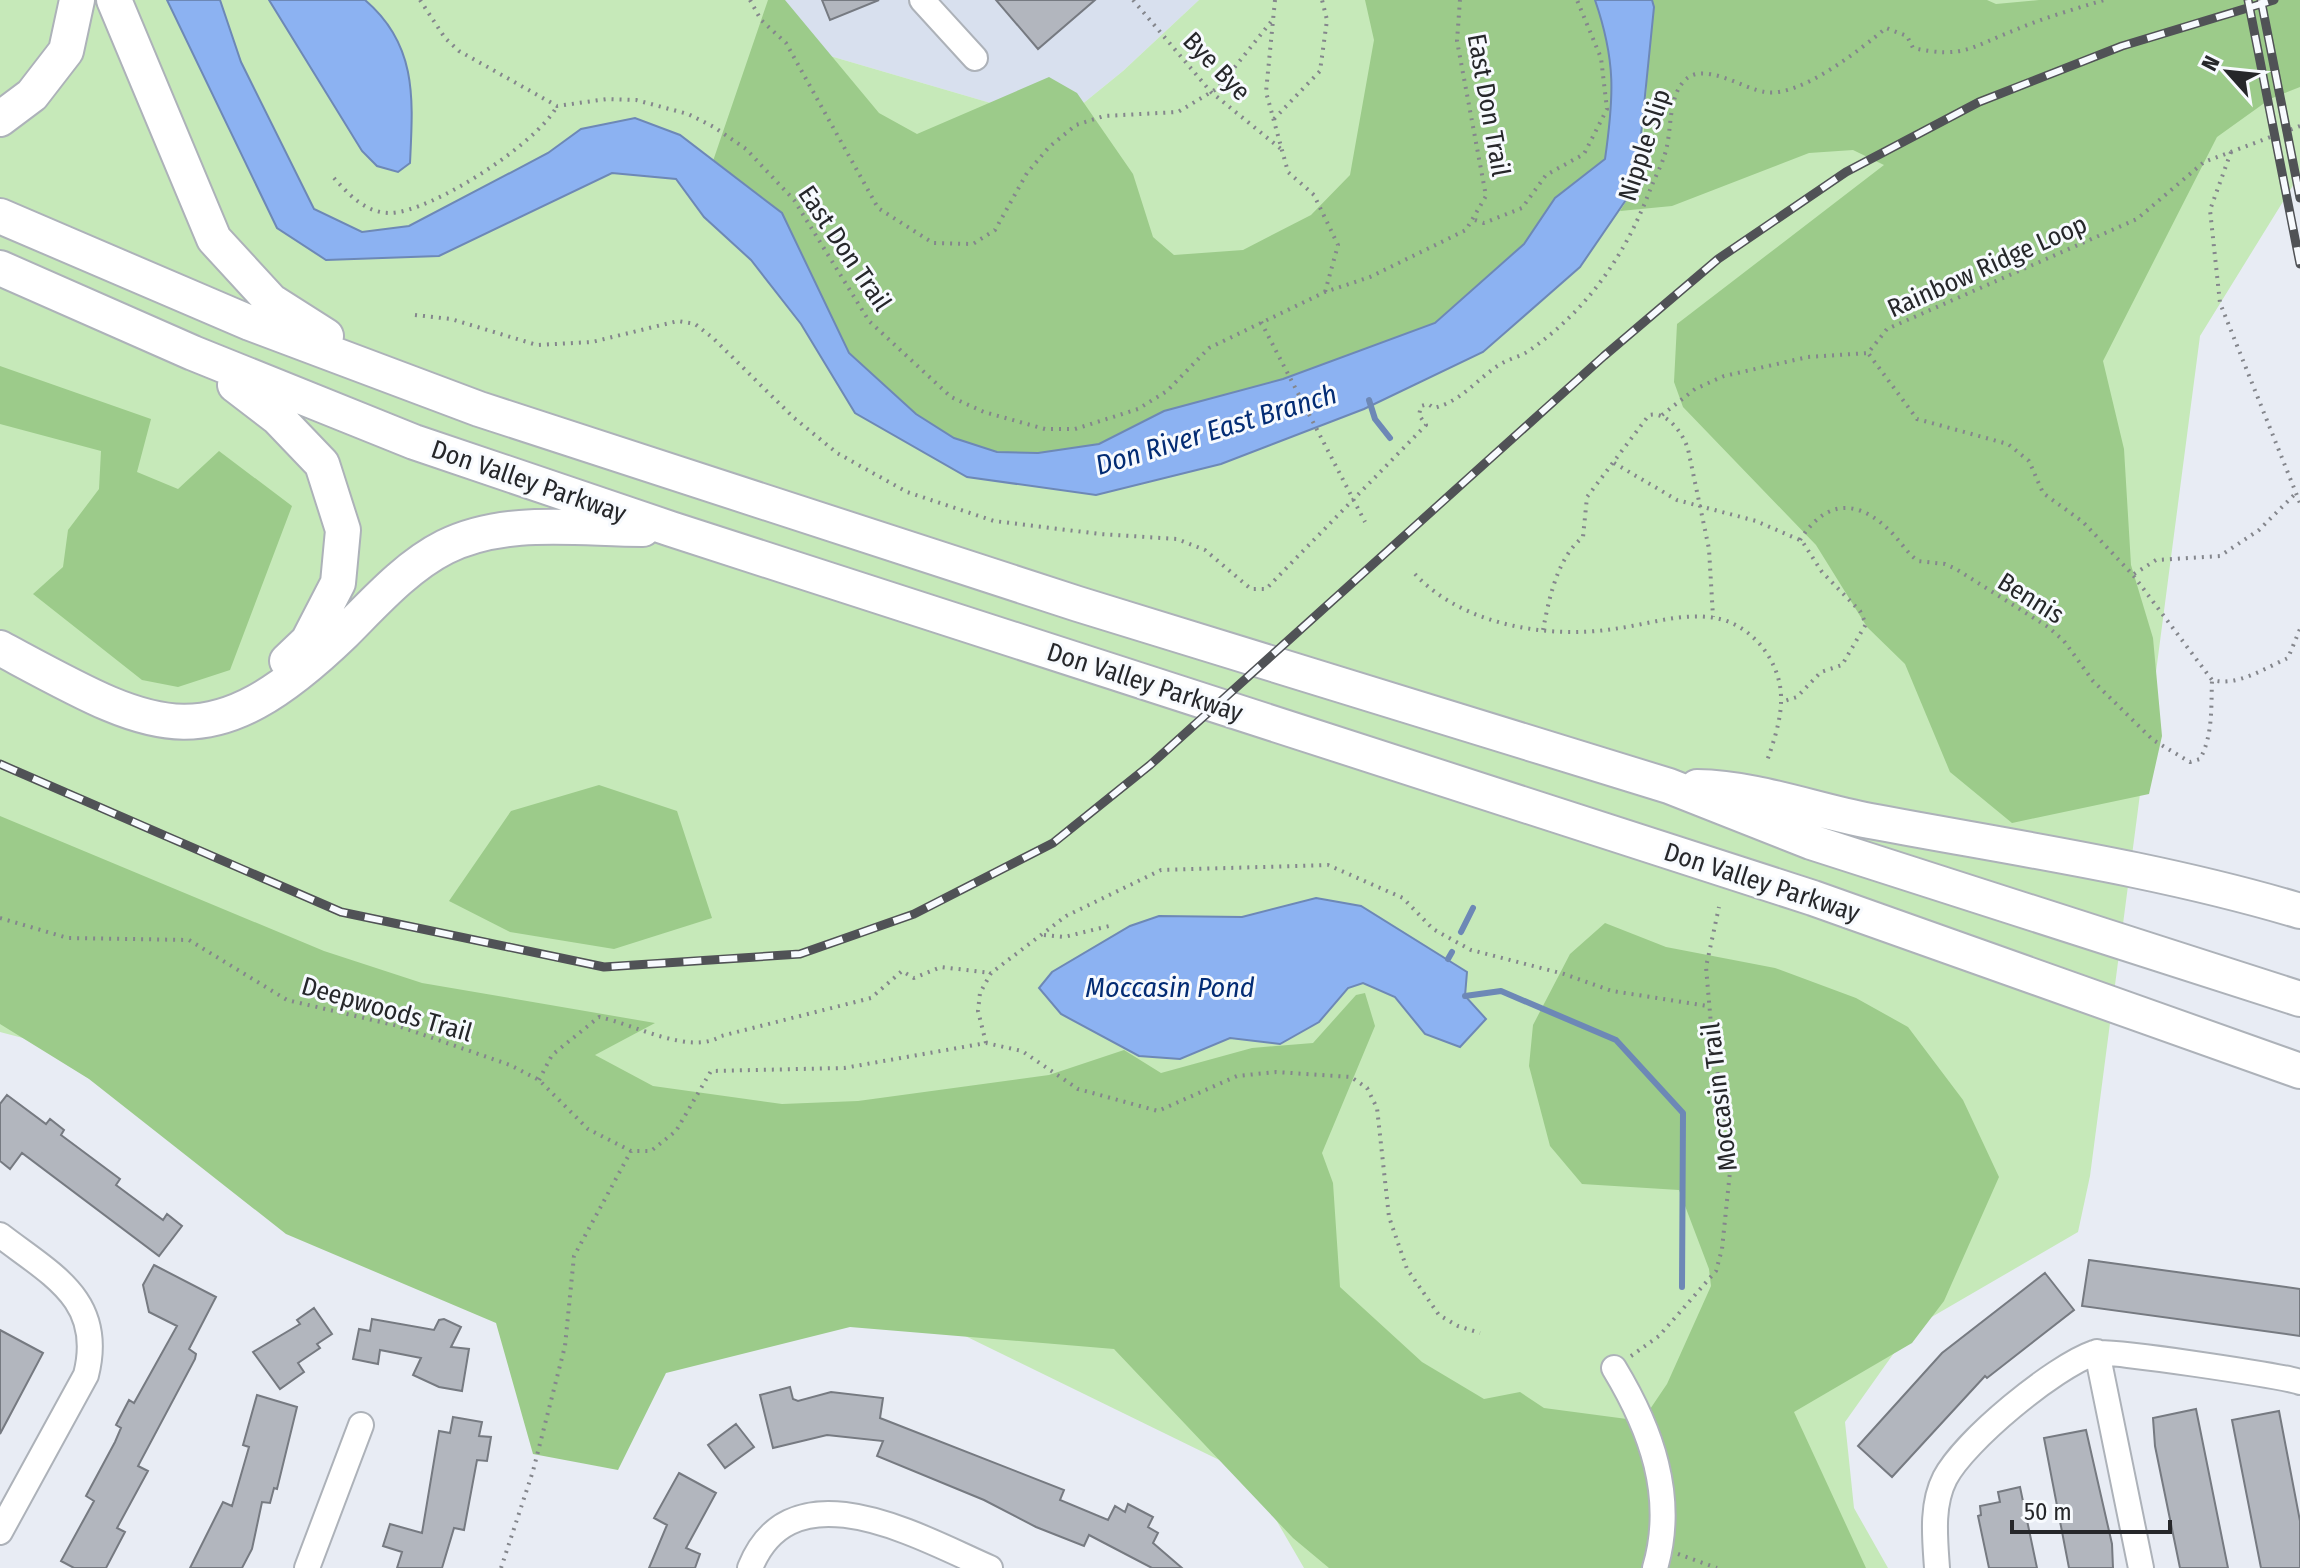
<svg xmlns="http://www.w3.org/2000/svg" width="2300" height="1568" viewBox="0 0 2300 1568" font-family="'Fira Sans Condensed',sans-serif">
	<style>
		.built { fill: #d8e0ee }
		.green { fill: #c6e9b9 }
		.forest { fill: #9ccb8a }
		.water { fill: #8cb2f2; stroke: #6d88b6; stroke-width: 2 }
		.lines { fill: none; stroke-linecap: round; stroke-linejoin: round }
		.stream { stroke: #6d88b6; stroke-width: 6 }
		.building { fill: #b2b6be; stroke: #767a81; stroke-width: 2 }
		.minor-casing { stroke: #adb2b9; stroke-width: 28 }
		.highway-casing { stroke: #adb2b9; stroke-width: 38 }
		.path { stroke: #84868c; stroke-width: 4; stroke-dasharray: 2 6; stroke-linecap: butt }
		.minor { stroke: #fff; stroke-width: 24 }
		.highway { stroke: #fff; stroke-width: 34 }
		.rail-casing { stroke: #505256; stroke-width: 9 }
		.rail { stroke: #f7fafe; stroke-width: 6; stroke-dasharray: 18; stroke-linecap: butt }
		.labels { text-anchor: middle; stroke-width: 6; stroke-linejoin: round; paint-order: stroke }
		.street-label { font-size: 26px; fill: #26272a; stroke: #f7fafe }
		.water-label { font-size: 28px; font-style: italic; fill: #032c74; stroke: #f7fafe }
	</style>
	<rect width="100%" height="100%" fill="#e8ecf4"/>
	<path class="built" d="M780,0H1199L1123,71L1059,123L796,46Z"/>
	<path class="green" d="M0,0H780L796,46L1059,123L1123,71L1199,0H2300V174L2200,336L2090,1176L2078,1232L1911,1329L1845,1422L1854,1508L1888,1568H1304L1250,1475L742,1227L0,1032Z"/>
	<path class="forest" d="M768,0H785L879,113L917,134L1049,77L1077,93L1133,174L1153,237L1174,255L1243,250L1311,215L1350,175L1374,40L1365,0H1595C1616,61 1614,96 1605,159L1555,198L1524,244L1435,323L1283,379L1164,411L1099,444L1038,453L997,452L954,438L916,414L849,353L782,213L713,161Z
		M1652,0H1987L1996,4L2039,0H2300V87L2270,99L2217,137L2103,361L2124,449L2131,565L2153,638L2162,736L2149,794L2012,823L1950,772L1905,664L1867,627L1816,545L1683,407L1674,382L1677,324L1884,165L1853,150L1809,153L1672,206L1620,211L1641,178Z
		M0,366L151,419L137,472L178,489L219,451L292,506L230,670L178,687L142,680L33,594L63,567L68,530L99,489L101,451L0,424Z
		M599,785L677,811L712,918L614,949L510,932L449,901L511,811Z
		M0,816L324,951L422,983L655,1023L595,1055L653,1086L782,1104L858,1101L1049,1075L1124,1050L1161,1073L1252,1048L1313,1043L1356,995L1365,993L1375,1026L1322,1153L1333,1183L1340,1287L1422,1362L1484,1399L1520,1392L1544,1408L1642,1421L1667,1384L1711,1286L1709,1269L1679,1190L1582,1184L1550,1146L1529,1066L1533,1025L1570,954L1605,923L1666,947L1775,968L1856,998L1908,1027L1963,1100L1999,1177L1944,1301L1912,1343L1794,1412L1866,1568H1329L1293,1538L1114,1349L850,1327L666,1373L618,1470L533,1454L496,1323L286,1234L89,1079L0,1024Z"/>
	<path class="water" d="M167,0H220L241,62L314,209L362,232L409,226L548,153L581,129L635,118L680,135L782,213L849,353L916,414L954,438L997,452L1038,453L1099,444L1164,411L1283,379L1435,323L1524,244L1555,198L1605,159C1614,96 1616,61 1595,0H1652L1654,7L1640,145L1641,178L1580,267L1483,352L1364,409L1221,464L1096,495L967,477L855,413L801,324L751,260L704,217L676,179L612,173L439,256L326,260L277,228Z
		M269,0H365C418,45 413,100 410,163L398,172L377,166L362,151Z
		M1316,898L1361,906L1467,972L1465,996L1486,1019L1460,1047L1425,1034L1395,997L1363,983L1348,988L1319,1022L1280,1044L1230,1038L1180,1059L1139,1056L1061,1014L1039,988L1052,972L1130,926L1159,916L1242,917Z"/>
	<g class="lines">
		<path class="stream" d="M1369,400L1375,419L1390,438
			M1461,932L1473,908
			M1448,959L1452,952
			M1465,996L1501,991L1616,1040L1683,1113L1682,1287"/>
	</g>
	<path class="building" d="M822,0H879L830,20Z
		M996,0H1095L1038,49Z
		M7,1095L46,1124L50,1119L64,1130L61,1135L120,1179L116,1185L163,1220L167,1214L182,1226L159,1256L22,1153L10,1169L0,1161V1104Z
		M2089,1260L2300,1289V1336L2082,1306Z
		M154,1265L216,1297L189,1349L196,1354L195,1359L138,1466L148,1471L117,1528L125,1532L106,1568H74L61,1561L94,1501L86,1496L115,1442L121,1428L116,1425L129,1400L134,1403L177,1326L149,1312L143,1285Z
		M2045,1273L2074,1310L1987,1378L1985,1376L1892,1477L1858,1446L1942,1353Z
		M314,1308L332,1334L317,1344L320,1348L298,1363L304,1372L280,1389L253,1352L300,1324L297,1320Z
		M372,1319L434,1330L439,1320L444,1319L461,1327L451,1347L469,1349L462,1391L439,1387L413,1375L421,1358L380,1350L378,1364L353,1359L359,1329L370,1331Z
		M0,1330L43,1353L0,1434Z
		M790,1387L793,1399L798,1401L831,1392L883,1398L880,1418L1064,1490L1060,1500L1108,1520L1115,1506L1125,1512L1128,1504L1153,1517L1148,1527L1158,1533L1153,1543L1182,1568H1152L1089,1535L1084,1546L1036,1527L984,1500L877,1456L883,1441L827,1435L773,1448L760,1395Z
		M257,1395L297,1407L277,1489L274,1488L270,1503L262,1502L252,1549L242,1568H190L223,1502L232,1506L249,1447L243,1445Z
		M2196,1409L2228,1568H2180L2155,1446L2153,1418Z
		M2279,1411L2300,1521V1568H2261L2232,1420Z
		M453,1417L482,1422L479,1436L491,1437L487,1461L477,1460L464,1530L454,1528L442,1568H397L402,1552L383,1546L390,1524L422,1533L439,1431L450,1433Z
		M736,1424L754,1447L725,1468L708,1445Z
		M2086,1430L2112,1544L2113,1568H2069L2044,1438Z
		M679,1473L716,1493L686,1548L700,1554L695,1568H649L667,1525L654,1518Z
		M2020,1487L2037,1568H1989L1978,1516L1981,1515L1980,1506L2000,1502L1998,1492Z"/>
	<g class="lines">
		<defs>
			<path id="minor" d="M922,0L975,58
				M0,1235C52,1275 105,1300 86,1375L0,1532
				M2097,1352L2141,1568
				M1614,1368C1651,1429 1676,1497 1655,1568
				M307,1568L361,1425
				M750,1568C792,1463 921,1538 990,1568
				M1937,1568C1935,1539 1931,1505 1945,1478C1965,1440 2054,1367 2094,1353C2104,1349 2283,1376 2300,1382"/>
			<path id="highway" d="M114,0L214,239L271,301L326,336
				M0,119L32,95L66,51L77,0
				M0,216L250,323L479,409L1078,604L1669,786L1811,842L2300,999
				M0,268L193,353L414,442L671,529L1813,898L2300,1071
				M235,385L278,418L322,464L343,530L338,583L308,641L287,661
				M0,648C153,730 205,767 344,633C374,603 407,566 445,547C506,517 578,529 643,529
				M1697,787C1757,788 1812,810 1870,821C2014,848 2160,869 2300,911"/>
		</defs>
		<use href="#minor" class="minor-casing"/>
		<use href="#highway" class="highway-casing"/>
		<path class="path" d="M420,0L445,38L459,51L557,106L607,99L636,100L688,114L714,127L746,149L794,200L869,321L951,397L984,412L1045,429H1075L1138,409L1167,391L1209,348L1325,292L1370,277L1466,230L1486,196L1457,41L1460,0
			M750,0L761,20L786,43L878,208L933,243L973,244L995,230L1027,173L1049,147L1076,125L1104,116L1178,112L1218,88L1274,18
			M1133,0L1211,92L1281,149
			M1275,0L1266,92L1288,172L1314,195L1338,245L1325,292
			M1274,119L1320,71L1327,20L1322,0
			M2300,126L2204,162L2137,219L1887,329L1868,353L1917,419L2008,444L2029,461L2043,493L2083,522L2133,575L2212,680C2237,687 2265,668 2288,658L2300,629
			M2231,152L2210,210L2220,303L2300,503
			M334,178C349,195 366,213 390,213C432,212 538,143 557,106
			M1475,220L1484,223L1522,208L1546,175L1584,154L1607,109L1601,58L1577,0
			M415,315L451,319L537,345L592,342L678,321L695,324L713,338L793,417L837,453L907,492L994,521L1100,534L1177,539L1205,550L1251,589H1266L1426,425L1419,415L1421,406L1428,404L1434,408C1462,401 1477,379 1499,365C1508,359 1519,357 1527,352C1586,312 1625,256 1650,190C1655,177 1663,163 1666,150C1672,128 1668,99 1684,81C1703,60 1743,89 1765,92C1800,98 1861,49 1886,28L1907,36L1913,48C1963,59 1971,47 2015,30C2043,18 2075,9 2104,0
			M1261,322L1365,522
			M1662,415L1695,389L1724,376L1808,357L1868,353
			M1614,463L1677,500L1756,521L1802,541L1822,572L1860,611L1866,624L1842,665L1821,672L1797,697L1781,702
			M1800,540C1826,499 1858,498 1892,533C1901,542 1907,553 1918,561L1945,564L1956,569L2048,627L2064,641L2093,681L2153,740L2190,762L2200,759C2213,735 2211,708 2212,680
			M1415,574C1462,625 1548,639 1613,629C1646,625 1682,612 1715,618C1751,624 1780,660 1781,696C1782,717 1774,741 1767,761
			M2134,574L2156,560L2220,556L2259,530L2296,493
			M1543,630C1549,599 1557,558 1583,537L1587,497L1649,415C1668,411 1683,434 1688,449L1709,549L1713,617
			M0,918L68,938L189,940L287,1000L398,1026L510,1065L539,1080L588,1129L631,1151H651L676,1131L711,1071L844,1068L986,1043L1022,1051L1078,1089L1158,1111L1237,1076L1276,1072L1351,1077L1367,1088L1377,1108L1389,1217L1407,1269L1439,1315L1458,1326L1480,1333
			M1044,935L1064,937L1109,926
			M986,1043L978,1011L980,993L991,973L1066,916L1161,870L1328,865L1403,898L1433,929L1471,950L1564,974L1612,991L1708,1006
			M539,1080L552,1055L599,1017C634,1024 690,1056 721,1036L871,998L902,971L914,978L941,967L991,973
			M1631,1356L1659,1336L1716,1271L1722,1249L1731,1162L1712,1036L1706,967L1719,907
			M1678,1554L1717,1568
			M501,1568L533,1471L565,1346L574,1256L631,1151"/>
		<use href="#minor" class="minor"/>
		<use href="#highway" class="highway"/>
		<defs>
			<path id="rail" d="M2248,0L2300,264
				M2261,0L2300,198
				M0,764L341,912L604,967L800,954L914,914L1053,843L1150,765L1604,356L1718,259L1846,172L1979,102L2122,46L2274,0"/>
		</defs>
		<use href="#rail" class="rail-casing"/>
		<use href="#rail" class="rail"/>
	</g>
	<g class="labels">
		<g class="street-label">
			<text transform="translate(1217 66) rotate(46)" y="9">Bye Bye</text>
			<text transform="translate(1489 105) rotate(80)" y="9">East Don Trail</text>
			<text transform="translate(1644 145) rotate(-72)" y="9">Nipple Slip</text>
			<text transform="translate(845 248) rotate(56)" y="9">East Don Trail</text>
			<text transform="translate(1987 266) rotate(-24)" y="9">Rainbow Ridge Loop</text>
			<text transform="translate(529 481) rotate(19)" y="9">Don Valley Parkway</text>
			<text transform="translate(2031 598) rotate(32)" y="9">Bennis</text>
			<text transform="translate(1145 682) rotate(18)" y="9">Don Valley Parkway</text>
			<text transform="translate(1762 882) rotate(18)" y="9">Don Valley Parkway</text>
			<text transform="translate(387 1009) rotate(16)" y="9">Deepwoods Trail</text>
			<text transform="translate(1719 1097) rotate(-97)" y="9">Moccasin Trail</text>
		</g>
		<g class="water-label">
			<text transform="translate(1216 429) rotate(-17)" y="10">Don River East Branch</text>
			<text x="1170" y="997">Moccasin Pond</text>
		</g>
	</g>
	<g transform="translate(2228 72) rotate(297)" stroke="#f7fafe" stroke-width="6" paint-order="stroke">
	<path d="M0-6L14 30L0 20L-14 30Z" fill="#26272a"/>
	<text y="-12" font-size="22" font-weight="bold" text-anchor="middle" fill="#26272a">N</text>
	</g>
	<path d="M2012 1520v12h158v-12" fill="none" stroke="#26272a" stroke-width="4"/>
	<text x="2024" y="1520" font-size="24" fill="#26272a" stroke="#f7fafe" stroke-width="6" paint-order="stroke">50 m</text>
</svg>
